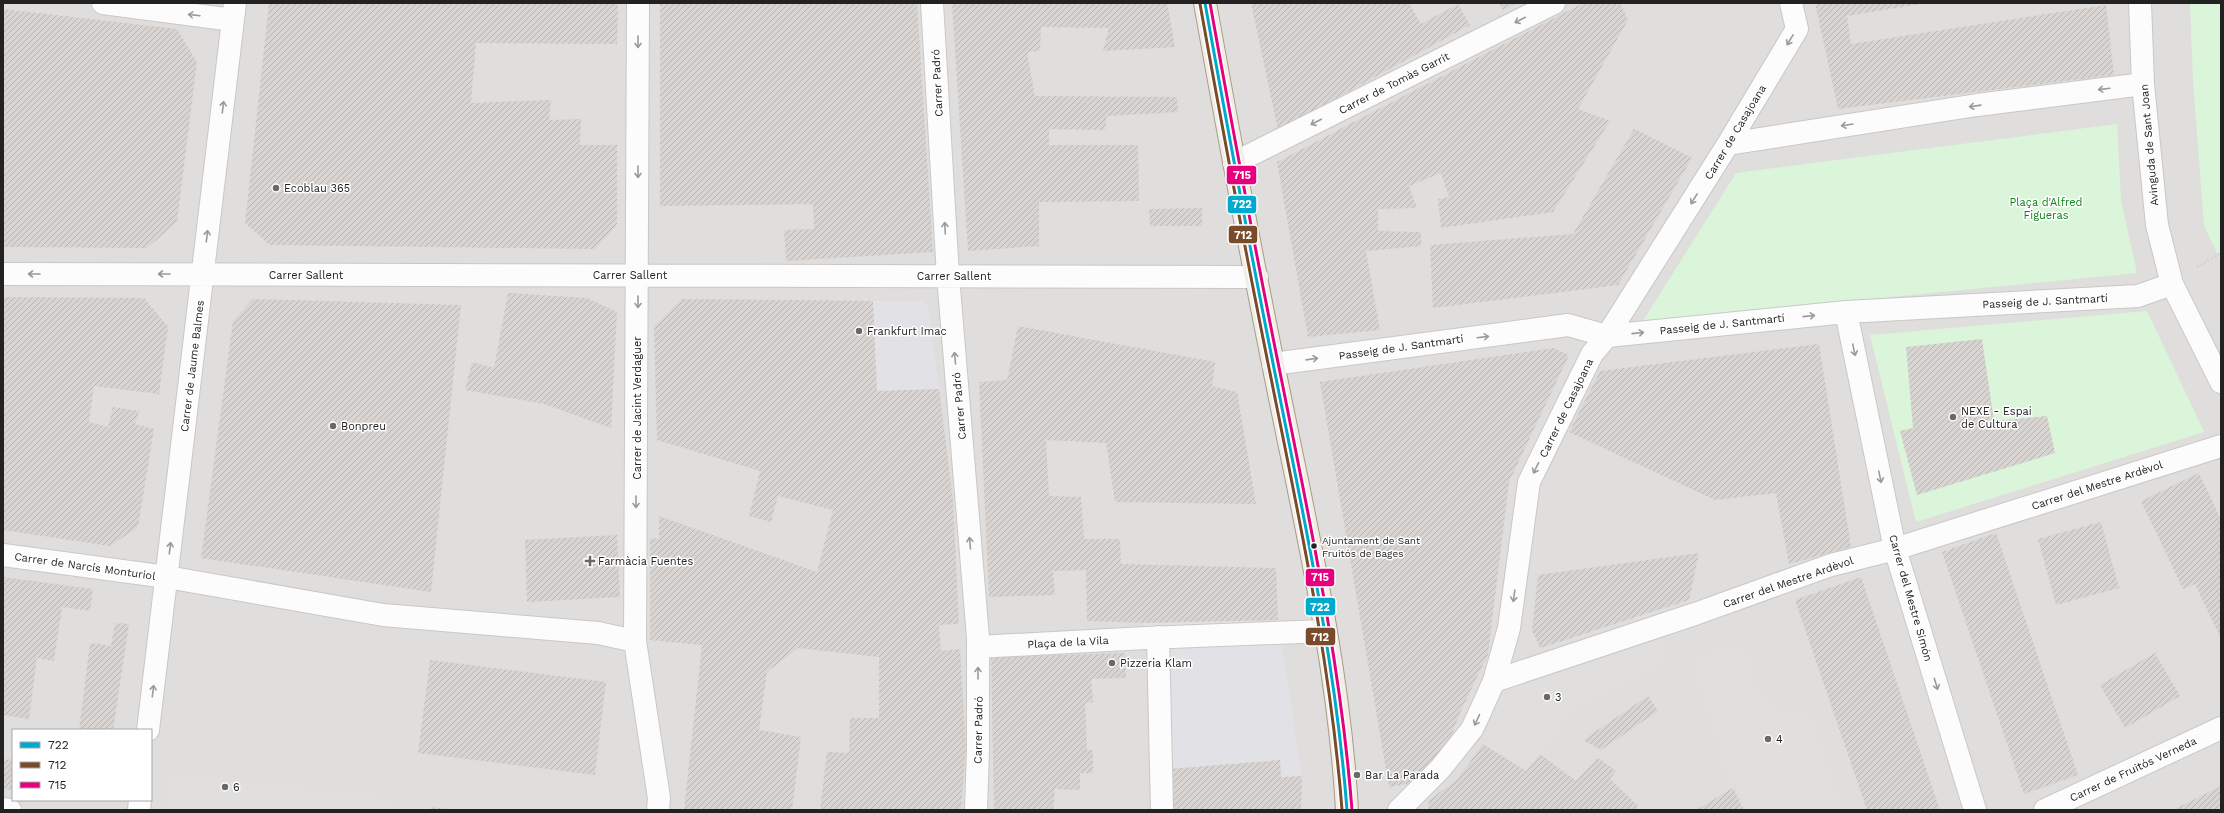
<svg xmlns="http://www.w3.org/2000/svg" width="2224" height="813" viewBox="0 0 2224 813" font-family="'Work Sans',sans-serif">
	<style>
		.residential { fill: #dfdedc; fill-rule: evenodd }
		.park { fill: #daf5da }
		.parking { fill: #e0dfde }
		.plaza { fill: #e2e1e5 }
		.building { fill: url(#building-hatch) }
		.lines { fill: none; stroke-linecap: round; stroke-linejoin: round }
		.minor-casing { stroke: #c9c8c7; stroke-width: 24 }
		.major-casing { stroke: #a79c86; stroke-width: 24 }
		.path { stroke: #dccecd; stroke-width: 2.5; stroke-dasharray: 2 2; stroke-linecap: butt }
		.minor { stroke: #fdfcfc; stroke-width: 22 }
		.major { stroke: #f3ede7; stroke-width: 22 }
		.bus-1-casing { stroke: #fff; stroke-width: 6 }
		.bus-2-casing { stroke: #fff; stroke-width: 6 }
		.bus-3-casing { stroke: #fff; stroke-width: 6 }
		.bus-1 { stroke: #00a9ce; stroke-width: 3 }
		.bus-2 { stroke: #7a4b2a; stroke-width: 3 }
		.bus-3 { stroke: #e5007d; stroke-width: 3 }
		.oneway { stroke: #9a9a9a }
		.poi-dot { fill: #6a6968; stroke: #fff; stroke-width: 1.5 }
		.bus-dot { fill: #222; stroke: #fff; stroke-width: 1.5 }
		.labels { text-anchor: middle; stroke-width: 3; stroke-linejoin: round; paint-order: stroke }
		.bus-label { font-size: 10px; fill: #222; stroke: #fff; text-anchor: start }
		.street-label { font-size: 11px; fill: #222; stroke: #fff }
		.poi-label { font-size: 11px; fill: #222; stroke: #fff; text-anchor: start }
		.park-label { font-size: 11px; fill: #0c8416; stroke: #fff }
		.line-badge { stroke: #fff; stroke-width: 1.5 }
		.badge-label { font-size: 11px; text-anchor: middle; font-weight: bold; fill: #fff }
	</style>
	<defs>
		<pattern id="building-hatch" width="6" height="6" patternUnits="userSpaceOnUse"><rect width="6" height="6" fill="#d7d4d2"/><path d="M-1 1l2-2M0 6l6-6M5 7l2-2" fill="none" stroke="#b8b6b4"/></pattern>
	</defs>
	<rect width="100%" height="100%" fill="#f0eeeb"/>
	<path class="residential" d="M3,3H2221V810H3ZM13,730H151V800H13Z"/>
	<path class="park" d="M2190,3H2221V261L2204,226L2193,80Z
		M2117,124L2121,200L2137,273L1643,321L1736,173Z
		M2147,311L2204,432L1916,522L1870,335Z"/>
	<path class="parking" d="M1657,640L1664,663L1574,706L1540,754L1526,771L1483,744L1504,688Z
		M1738,645L1748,660L1757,696L1774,710L1792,714H1809L1841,810H1749L1725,764L1695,662Z
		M172,774L390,800L389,810H167Z"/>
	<path class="plaza" d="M873,301H923L928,304L939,389L877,391Z
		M1278,620L1302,776L1281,777L1280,761L1149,770L1148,676L1144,623Z"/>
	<path class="building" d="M269,3H618L617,44L476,43L471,103L551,100L549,120L581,119L580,145H617V225L595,249L270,245L245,223Z
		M660,3H917L933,252L786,261L784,230L814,229L813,204L660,206Z
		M952,3H1167L1175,47L1103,51L1109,28L1041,27L1040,50L1027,53L1035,96L1177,97L1178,112L1107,116L1105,130L1049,129V145H1138L1139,201L1039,202V246L968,251Z
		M1251,3H1409L1421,24L1458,4L1470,25L1278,130Z
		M1499,3H1517L1503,10Z
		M1583,3H1620L1628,20L1578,109L1610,121L1553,212L1441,228L1438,199L1449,197L1441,173L1409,186L1417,208L1378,209V231L1421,232V246L1366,251L1380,330L1308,337L1277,162Z
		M1815,3H1927L1847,16L1851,44L2106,5L2114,75L1838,109Z
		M3,9L177,29L197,62L177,222L147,248L3,247Z
		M1634,129L1692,158L1618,285L1433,308L1430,245L1573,234Z
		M1202,208V226H1150L1149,209Z
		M508,293L587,298L617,312L611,428L544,404L465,390L472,362L494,368Z
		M3,297L144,298L168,327L159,394L94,386L89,422L108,427L113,407L139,411L135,424L154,429L138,527L110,546L3,530Z
		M253,299L461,305L431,592L201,558L233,321Z
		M681,299L873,301L877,391L939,389L953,500L959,624L939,625L941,651L960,649L966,748L961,810H820L827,752L849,753L850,718H879V657L798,648L767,672L759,730L801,737L792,810H684L702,645L650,640V538L659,539V516L817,572L833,510L778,496L771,522L749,516L760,471L657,440L654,327Z
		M1018,326L1215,362L1212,386L1237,392L1256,504L1115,502L1106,443L1046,440L1049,496L1081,497L1084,539H1120L1121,564L1276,568L1278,620L1144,623L1087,621L1086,570L1053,571L1055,595L989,597L979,382L1007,380Z
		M1982,339L1994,421L2047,416L2055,453L1917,495L1900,431L1913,428L1906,347Z
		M1819,344L1851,547L1789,564L1776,493L1715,500L1569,432L1600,371Z
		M1554,348L1569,355L1509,482L1488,654L1459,715L1444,757L1412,783L1389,787L1320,382Z
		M2199,473L2221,520V639L2195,584L2183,589L2141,501Z
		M2101,522L2119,588L2056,605L2038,539Z
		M1996,533L2078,775L2024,794L1942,552Z
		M617,535L620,597L527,602L525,540Z
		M1699,553L1689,600L1540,648L1532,630L1538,575Z
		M3,577L93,589L90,611L62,607L54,661L37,658L29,719L4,715L3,718Z
		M1861,577L1940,810H1867L1795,600Z
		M115,623L129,624L113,730H79L90,643L111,646Z
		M1125,653L1126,678L1091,679L1093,702L1085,703L1087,750H1093V773H1080V790L1055,789L1053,810H994L991,657Z
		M2155,653L2180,696L2125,728L2100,685Z
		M430,660L606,682L595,775L418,753Z
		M1648,696L1658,711L1601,750L1583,740Z
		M1483,744L1526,771L1540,754L1576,781L1598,758L1616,771L1610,779L1638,806L1635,810H1428L1429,800L1457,780Z
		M3,759L13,760V790L3,789Z
		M1280,760L1281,777L1302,776L1301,810H1172L1171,769Z
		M2221,786V810H2173Z
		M1733,788L1744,810H1696Z
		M430,807L449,809V810H430Z"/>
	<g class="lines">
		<defs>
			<path id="minor" d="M103,3L233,20
				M638,3L635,641L659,798L658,810
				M932,3L948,276L978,638V750L976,810
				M2140,3L2143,84L2157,225L2172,284L2221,382
				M1728,144L1977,105L2143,84
				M1234,163L1554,3
				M3,274L1257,277
				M1846,312L1895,549L1975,810
				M1273,364L1568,325L1607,336L1846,312L2138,296L2172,284
				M3,555L167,577L383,615L598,633L635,641
				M1158,637L1162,810
				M978,647L1146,638L1324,631
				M1494,681L1695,614L1831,565L1895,549L2221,446
				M148,730L235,3
				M3,809L10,810
				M139,810L140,800
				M1399,810L1440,769L1472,729L1480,712L1494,681L1509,628L1529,482L1592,354L1607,336L1728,144L1797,29L1791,3
				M2045,810L2221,728"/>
			<path id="major" d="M1205,3C1228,131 1252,260 1278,388C1306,527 1339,667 1347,810"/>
		</defs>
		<use href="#minor" class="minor-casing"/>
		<use href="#major" class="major-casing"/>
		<path class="path" d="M2197,267L2221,253"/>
		<use href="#minor" class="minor"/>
		<use href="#major" class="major"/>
		<defs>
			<path id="bus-1" d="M1205,3C1228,131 1252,260 1278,388C1306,528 1336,667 1347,810"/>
			<path id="bus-2" d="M1200,4C1223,132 1247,260 1273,388C1301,528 1331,667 1342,810"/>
			<path id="bus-3" d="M1210,3C1233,131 1257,260 1283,387C1311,528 1341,667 1352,810"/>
		</defs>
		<use href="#bus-1" class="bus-1-casing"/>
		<use href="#bus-2" class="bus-2-casing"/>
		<use href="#bus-3" class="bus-3-casing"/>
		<use href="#bus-1" class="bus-1"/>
		<use href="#bus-2" class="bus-2"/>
		<use href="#bus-3" class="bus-3"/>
	</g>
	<defs><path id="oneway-shaft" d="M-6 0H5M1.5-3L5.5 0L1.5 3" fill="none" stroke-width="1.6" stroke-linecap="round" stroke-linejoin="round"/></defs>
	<g class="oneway">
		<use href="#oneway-shaft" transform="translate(194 15) rotate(-173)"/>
		<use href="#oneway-shaft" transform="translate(1520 20) rotate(153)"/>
		<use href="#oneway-shaft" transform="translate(1790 40) rotate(121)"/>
		<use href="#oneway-shaft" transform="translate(638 42) rotate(90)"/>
		<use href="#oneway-shaft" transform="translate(2104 89) rotate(173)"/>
		<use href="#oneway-shaft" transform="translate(1975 106) rotate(172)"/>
		<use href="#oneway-shaft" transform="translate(223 107) rotate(-83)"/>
		<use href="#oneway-shaft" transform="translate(1316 122) rotate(153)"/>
		<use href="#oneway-shaft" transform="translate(1847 125) rotate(171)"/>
		<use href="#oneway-shaft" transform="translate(638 172) rotate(90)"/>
		<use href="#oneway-shaft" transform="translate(1694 199) rotate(122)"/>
		<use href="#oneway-shaft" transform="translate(945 228) rotate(-93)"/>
		<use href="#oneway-shaft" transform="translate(207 236) rotate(-83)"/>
		<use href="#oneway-shaft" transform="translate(34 274) rotate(-180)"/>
		<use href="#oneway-shaft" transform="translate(164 274) rotate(-180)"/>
		<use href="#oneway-shaft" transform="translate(638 302) rotate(90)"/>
		<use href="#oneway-shaft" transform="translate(1809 316) rotate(-6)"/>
		<use href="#oneway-shaft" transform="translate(1638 333) rotate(-6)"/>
		<use href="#oneway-shaft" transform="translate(1483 337) rotate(-7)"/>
		<use href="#oneway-shaft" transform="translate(1854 350) rotate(78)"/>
		<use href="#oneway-shaft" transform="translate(955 358) rotate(-95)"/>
		<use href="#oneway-shaft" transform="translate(1312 359) rotate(-8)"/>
		<use href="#oneway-shaft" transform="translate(1536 468) rotate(116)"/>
		<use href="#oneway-shaft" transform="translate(1880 477) rotate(78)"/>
		<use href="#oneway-shaft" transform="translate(636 502) rotate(90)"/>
		<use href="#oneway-shaft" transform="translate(970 543) rotate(-95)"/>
		<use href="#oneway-shaft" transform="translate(170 548) rotate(-83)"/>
		<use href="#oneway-shaft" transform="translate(1514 596) rotate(98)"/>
		<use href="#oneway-shaft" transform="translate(978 673) rotate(-90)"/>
		<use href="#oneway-shaft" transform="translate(1936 684) rotate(73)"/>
		<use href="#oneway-shaft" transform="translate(153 691) rotate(-83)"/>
		<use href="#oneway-shaft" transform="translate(1477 720) rotate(115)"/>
	</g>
	<g class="poi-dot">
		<circle cx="276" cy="188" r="4"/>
		<circle cx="859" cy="331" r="4"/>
		<circle cx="1953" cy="417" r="4"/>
		<circle cx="333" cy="426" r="4"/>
		<path d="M588 555h4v4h4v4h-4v4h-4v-4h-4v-4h4z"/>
		<circle cx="1112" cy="663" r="4"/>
		<circle cx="1547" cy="697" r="4"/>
		<circle cx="1768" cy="739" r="4"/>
		<circle cx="1357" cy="775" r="4"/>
		<circle cx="225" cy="787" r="4"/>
	</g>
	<circle class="bus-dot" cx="1314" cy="546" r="3.5"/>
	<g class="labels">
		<g class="bus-label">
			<text x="1322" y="544">Ajuntament de Sant<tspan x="1322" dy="13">Fruitós de Bages</tspan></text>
		</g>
		<g class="street-label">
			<text transform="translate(937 83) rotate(-93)" y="4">Carrer Padró</text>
			<text transform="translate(1394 83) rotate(-27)" y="4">Carrer de Tomàs Garrit</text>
			<text transform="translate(1735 132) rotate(-59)" y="4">Carrer de Casajoana</text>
			<text transform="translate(2149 145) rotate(-95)" y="4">Avinguda de Sant Joan</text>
			<text x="306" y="279">Carrer Sallent</text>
			<text x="630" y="279">Carrer Sallent</text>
			<text x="954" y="280">Carrer Sallent</text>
			<text transform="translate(2045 301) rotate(-3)" y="4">Passeig de J. Santmartí</text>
			<text transform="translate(1722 324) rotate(-6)" y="4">Passeig de J. Santmartí</text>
			<text transform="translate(1401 347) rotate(-8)" y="4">Passeig de J. Santmartí</text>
			<text transform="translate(192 366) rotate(-83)" y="4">Carrer de Jaume Balmes</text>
			<text transform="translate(959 406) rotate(-95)" y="4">Carrer Padró</text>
			<text transform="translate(637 408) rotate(-90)" y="4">Carrer de Jacint Verdaguer</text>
			<text transform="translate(1566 408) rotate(-64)" y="4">Carrer de Casajoana</text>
			<text transform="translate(2097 485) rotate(-18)" y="4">Carrer del Mestre Ardèvol</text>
			<text transform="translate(85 566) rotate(8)" y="4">Carrer de Narcís Monturiol</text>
			<text transform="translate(1788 582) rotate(-19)" y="4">Carrer del Mestre Ardèvol</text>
			<text transform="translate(1911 598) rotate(74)" y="4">Carrer del Mestre Simón</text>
			<text transform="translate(1068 642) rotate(-3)" y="4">Plaça de la Vila</text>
			<text transform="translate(978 730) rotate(-89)" y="4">Carrer Padró</text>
			<text transform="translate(2133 769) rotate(-25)" y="4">Carrer de Fruitós Verneda</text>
		</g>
		<g class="poi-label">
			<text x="284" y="192">Ecoblau 365</text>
			<text x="867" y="335">Frankfurt Imac</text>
			<text x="1961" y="415">NEXE - Espai<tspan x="1961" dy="13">de Cultura</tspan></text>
			<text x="341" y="430">Bonpreu</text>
			<text x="598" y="565">Farmàcia Fuentes</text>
			<text x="1120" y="667">Pizzeria Klam</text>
			<text x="1555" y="701">3</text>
			<text x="1776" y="743">4</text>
			<text x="1365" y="779">Bar La Parada</text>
			<text x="233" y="791">6</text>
		</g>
		<g class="park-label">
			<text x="2046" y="206">Plaça d'Alfred<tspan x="2046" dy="13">Figueras</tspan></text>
		</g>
	</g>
	<g class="line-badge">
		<rect x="1226" y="165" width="31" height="20" rx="4" fill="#e5007d"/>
		<rect x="1227" y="195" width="30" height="19" rx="4" fill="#00a9ce"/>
		<rect x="1228" y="225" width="30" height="19" rx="4" fill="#7a4b2a"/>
		<rect x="1305" y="568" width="30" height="19" rx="4" fill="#e5007d"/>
		<rect x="1305" y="597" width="31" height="19" rx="4" fill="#00a9ce"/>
		<rect x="1305" y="627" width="31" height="19" rx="4" fill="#7a4b2a"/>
	</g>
	<g class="badge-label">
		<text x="1242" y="179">715</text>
		<text x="1242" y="208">722</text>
		<text x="1243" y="239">712</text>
		<text x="1320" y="581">715</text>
		<text x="1320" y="611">722</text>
		<text x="1320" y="641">712</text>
	</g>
	<rect width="2224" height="813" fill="none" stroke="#222222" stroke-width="8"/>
	<rect x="12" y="729" width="140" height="72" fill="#ffffff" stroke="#a7a7a7"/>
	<rect x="20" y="742" width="20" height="6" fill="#00a9ce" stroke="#a7a7a7"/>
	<text x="48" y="749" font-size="12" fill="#222222">722</text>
	<rect x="20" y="762" width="20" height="6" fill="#7a4b2a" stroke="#a7a7a7"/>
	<text x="48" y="769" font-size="12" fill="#222222">712</text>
	<rect x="20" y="782" width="20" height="6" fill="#e5007d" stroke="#a7a7a7"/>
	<text x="48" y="789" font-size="12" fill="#222222">715</text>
</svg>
